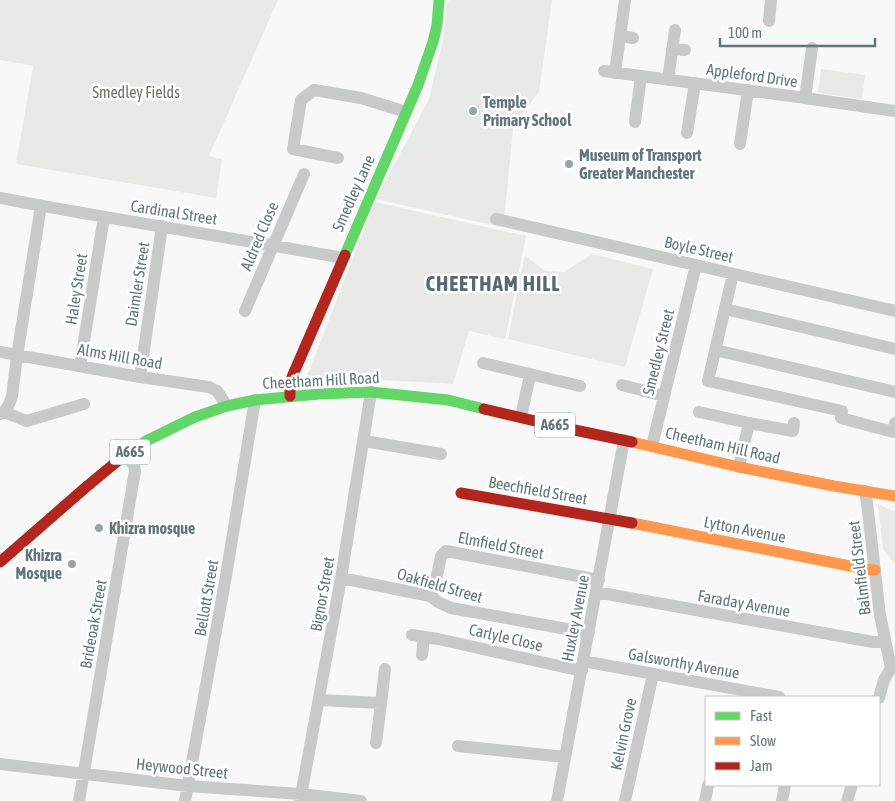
<svg xmlns="http://www.w3.org/2000/svg" width="895" height="801" viewBox="0 0 895 801" font-family="'Asap Condensed',sans-serif">
	<style>
		.built { fill: #e7e8e8 }
		.green { fill: #e8e9e6 }
		.lines { fill: none; stroke-linecap: round; stroke-linejoin: round }
		.street { stroke: #c8c9c9; stroke-width: 12 }
		.fast { stroke: #63d668; stroke-width: 11 }
		.slow { stroke: #ff974d; stroke-width: 11 }
		.jam { stroke: #b3261e; stroke-width: 11 }
		.poi-dot { fill: #96a4a5; stroke: #fff; stroke-width: 2 }
		.labels { text-anchor: middle; stroke-width: 5; stroke-linejoin: round; paint-order: stroke }
		.shield { fill: #fff; stroke: #919fa1; stroke-width: 1 }
		.shield-label { font-size: 15px; font-weight: bold; fill: #627679 }
		.street-label { font-size: 16px; fill: #627679; stroke: #fff }
		.park-label { font-size: 16px; fill: #6e7865; stroke: #fff }
		.poi-label { font-size: 16px; font-weight: bold; fill: #627679; stroke: #fff; text-anchor: start }
		.district-label { font-size: 21px; font-weight: bold; letter-spacing: 1px; fill: #58686b; stroke: #fff }
	</style>
	<rect width="100%" height="100%" fill="#f8f8f8"/>
	<path class="built" d="M449,0H552L539,92L515,123L513,129L505,211L501,227L376,199L429,99L443,40L447,4Z"/>
	<path class="green" d="M0,0H278L209,156L222,159L216,198L16,164L33,66L0,60Z
		M821,69L865,75L862,99L818,93Z
		M412,148L441,154L429,208L400,201Z
		M375,202L526,236L505,339L469,331L453,384L307,376Z
		M592,254L653,269L625,367L508,339L525,255L545,271L564,272Z
		M878,504L895,512V562H893L883,549Z"/>
	<g class="lines">
		<path class="street" d="M769,21L771,0
			M620,36L633,38
			M672,49L685,50
			M604,71L805,98L895,111
			M615,73L625,0
			M668,80L675,30
			M805,98L812,48
			M635,122L641,76
			M687,133L695,83
			M740,144L748,90
			M338,158L293,149L301,100L314,90L361,98L406,112
			M0,198C114,220 228,237 343,258
			M496,219L895,311
			M733,274L708,381L842,411L841,418L893,432L895,423
			M725,309L895,349
			M245,311L304,174
			M715,350L895,392
			M0,352L140,377L209,387L217,391L227,406
			M483,363L580,386
			M80,366L104,217
			M140,377L162,226
			M622,385L664,396
			M4,412L24,420L27,421L84,404
			M699,412L749,423L793,431L794,423
			M0,414C7,411 10,403 12,396L17,356L41,206
			M521,417L530,375
			M364,441L441,454
			M652,446L696,265
			M739,467L749,423
			M865,491L867,503L880,615L891,668L884,680L879,698
			M341,578L430,596L438,602L451,608L589,633
			M596,592L873,642H880L885,641
			M430,596L435,585L441,556L446,551L599,580
			M412,635L438,639L582,671
			M422,655L424,637
			M583,661L779,697
			M319,700L381,703L385,669
			M376,743L381,703
			M458,746L565,757
			M0,764L188,786L301,794L361,801
			M79,801L135,471L134,465L125,455
			M185,801L226,576L255,400
			M300,801L341,578L371,392
			M557,801L624,440
			M625,801L653,674
			M705,801L708,785
			M782,801L785,785
			M847,801L852,785"/>
		<path class="fast" d="M345,255L418,85L433,42L437,25L439,0
			M126,454L146,441L195,417L227,406L255,400L319,394L371,392L448,400L484,409"/>
		<path class="slow" d="M632,442L739,467L834,486L895,496
			M632,523L870,570H875"/>
		<path class="jam" d="M290,396V385L292,377L345,255
			M484,409L565,428L632,442
			M461,493L632,523
			M0,562L85,488L126,454"/>
	</g>
	<g class="poi-dot">
		<circle cx="473" cy="111" r="5"/>
		<circle cx="569" cy="164" r="5"/>
		<circle cx="99" cy="528" r="5"/>
		<circle cx="72" cy="564" r="5"/>
	</g>
	<g class="labels">
		<g class="shield">
			<rect x="535" y="412.5" width="40" height="25" rx="4"/>
			<rect x="110" y="439.5" width="40" height="25" rx="4"/>
		</g>
		<g class="shield-label">
			<text x="555" y="430">A665</text>
			<text x="130" y="457">A665</text>
		</g>
		<g class="street-label">
			<text transform="translate(752 75) rotate(8)" y="6">Appleford Drive</text>
			<text transform="translate(353 193) rotate(-66)" y="6">Smedley Lane</text>
			<text transform="translate(174 212) rotate(9)" y="6">Cardinal Street</text>
			<text transform="translate(259 236) rotate(-67)" y="6">Aldred Close</text>
			<text transform="translate(699 249) rotate(13)" y="6">Boyle Street</text>
			<text transform="translate(137 284) rotate(-81)" y="6">Daimler Street</text>
			<text transform="translate(76 289) rotate(-81)" y="6">Haley Street</text>
			<text transform="translate(658 352) rotate(-76)" y="6">Smedley Street</text>
			<text transform="translate(120 356) rotate(10)" y="6">Alms Hill Road</text>
			<text transform="translate(321 380) rotate(-3)" y="6">Cheetham Hill Road</text>
			<text transform="translate(723 445) rotate(13)" y="6">Cheetham Hill Road</text>
			<text transform="translate(538 490) rotate(10)" y="6">Beechfield Street</text>
			<text transform="translate(745 529) rotate(11)" y="6">Lytton Avenue</text>
			<text transform="translate(501 545) rotate(11)" y="6">Elmfield Street</text>
			<text transform="translate(859 568) rotate(-97)" y="6">Balmfield Street</text>
			<text transform="translate(440 585) rotate(16)" y="6">Oakfield Street</text>
			<text transform="translate(322 594) rotate(-80)" y="6">Bignor Street</text>
			<text transform="translate(206 598) rotate(-80)" y="6">Bellott Street</text>
			<text transform="translate(744 603) rotate(10)" y="6">Faraday Avenue</text>
			<text transform="translate(575 618) rotate(-79)" y="6">Huxley Avenue</text>
			<text transform="translate(93 624) rotate(-80)" y="6">Brideoak Street</text>
			<text transform="translate(506 637) rotate(13)" y="6">Carlyle Close</text>
			<text transform="translate(684 663) rotate(10)" y="6">Galsworthy Avenue</text>
			<text transform="translate(623 734) rotate(-78)" y="6">Kelvin Grove</text>
			<text transform="translate(182 768) rotate(6)" y="6">Heywood Street</text>
		</g>
		<g class="park-label">
			<text x="136" y="98">Smedley Fields</text>
		</g>
		<g class="poi-label">
			<text x="483" y="108">Temple<tspan x="483" dy="18">Primary School</tspan></text>
			<text x="579" y="161">Museum of Transport<tspan x="579" dy="18">Greater Manchester</tspan></text>
			<text x="109" y="534">Khizra mosque</text>
			<text x="62" y="561" text-anchor="end">Khizra<tspan x="62" dy="18">Mosque</tspan></text>
		</g>
		<g class="district-label">
			<text x="493" y="291">CHEETHAM HILL</text>
		</g>
	</g>
	<rect x="705" y="696" width="175" height="90" fill="#ffffff" stroke="#c0c8c9"/>
	<rect x="715" y="712" width="25" height="8" fill="#63d668" stroke="#c0c8c9"/>
	<text x="750" y="721" font-size="15" fill="#627679">Fast</text>
	<rect x="715" y="737" width="25" height="8" fill="#ff974d" stroke="#c0c8c9"/>
	<text x="750" y="746" font-size="15" fill="#627679">Slow</text>
	<rect x="715" y="762" width="25" height="8" fill="#b3261e" stroke="#c0c8c9"/>
	<text x="750" y="771" font-size="15" fill="#627679">Jam</text>
	<path d="M720 38v8h155v-8" fill="none" stroke="#627679" stroke-width="2.5"/>
	<text x="728" y="38" font-size="15" fill="#627679" stroke="#ffffff" stroke-width="4" paint-order="stroke">100 m</text>
</svg>
